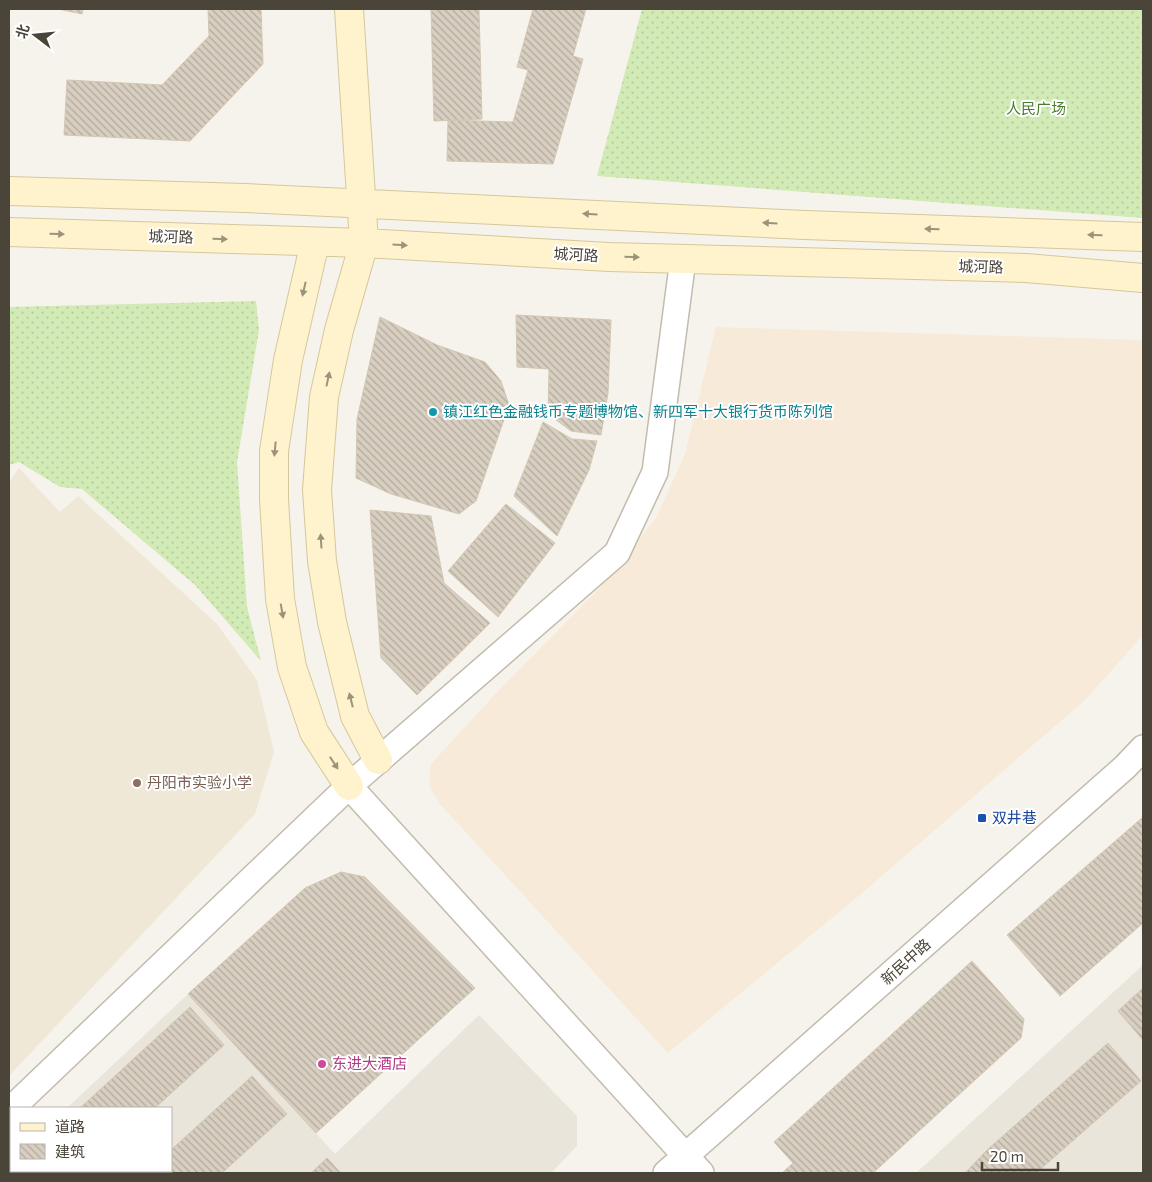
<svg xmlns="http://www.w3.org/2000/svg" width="1152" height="1182" viewBox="0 0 1152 1182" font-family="'Exo 2','Noto Sans SC',sans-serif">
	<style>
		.residential { fill: #eae5da }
		.commercial { fill: #f7ead8 }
		.education { fill: #efe8d6 }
		.grass { fill: url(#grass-dots) }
		.building { fill: url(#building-back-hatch); stroke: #d3c7b4 }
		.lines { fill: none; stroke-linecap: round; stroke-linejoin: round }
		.tertiary-casing { stroke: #c2bbae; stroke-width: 28 }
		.secondary-casing { stroke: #d6c79b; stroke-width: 30 }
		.tertiary { stroke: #fff; stroke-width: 25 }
		.secondary { stroke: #fff3cd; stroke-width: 28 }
		.oneway { fill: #9c937c }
		.culture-dot { fill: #0f9aa8; stroke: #fff; stroke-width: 2 }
		.education-dot { fill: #8d6e63; stroke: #fff; stroke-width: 2 }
		.transit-dot { fill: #1a4fb4; stroke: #fff; stroke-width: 2 }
		.hotel-dot { fill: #d1479c; stroke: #fff; stroke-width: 2 }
		.labels { text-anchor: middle; stroke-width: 4; stroke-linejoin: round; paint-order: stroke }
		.park-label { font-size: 15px; fill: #4a7f2a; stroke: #fff }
		.street-label { font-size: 15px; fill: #4b4439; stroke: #fff }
		.culture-label { font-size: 15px; fill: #0d838f; stroke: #fff; text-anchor: start }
		.education-label { font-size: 15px; fill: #785e54; stroke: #fff; text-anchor: start }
		.transit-label { font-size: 15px; fill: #164399; stroke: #fff; text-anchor: start }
		.hotel-label { font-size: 15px; fill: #b23c85; stroke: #fff; text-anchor: start }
	</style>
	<defs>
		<pattern id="grass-dots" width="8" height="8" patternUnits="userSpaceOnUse" patternTransform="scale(1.25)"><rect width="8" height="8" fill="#d2eab5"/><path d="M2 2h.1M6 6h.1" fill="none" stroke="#b6ca9c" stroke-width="1.8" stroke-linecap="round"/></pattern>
		<pattern id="building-back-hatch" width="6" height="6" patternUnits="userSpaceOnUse" patternTransform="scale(1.25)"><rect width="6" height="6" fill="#d8cfc1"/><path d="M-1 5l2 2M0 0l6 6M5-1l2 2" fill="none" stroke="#b1aa9e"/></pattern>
	</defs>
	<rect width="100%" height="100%" fill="#f6f3ec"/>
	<path class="residential" d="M1143,965V1173H916Z
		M188,994L335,1154L479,1015L577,1116V1146L551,1173H9V1163L11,1160V1171H171V1108H67Z"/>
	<path class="commercial" d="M716,327L1143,340V635L1084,701L861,894L668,1053L440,804L429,786L431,764L499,690L597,591L656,518L685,454Z"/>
	<path class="education" d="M19,468L60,512L78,496L217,624L257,680L274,752L255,814L9,1076V483Z"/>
	<path class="grass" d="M642,9H1143V218L597,176Z
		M256,301L259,330L237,462L247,607L261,661L195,585L82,489L60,487L19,462L9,465V307Z"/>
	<path class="building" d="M58,9H83L82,14Z
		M208,9H261L263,64L190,141L64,135L67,80L162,85L209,36Z
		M431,9H479L482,119L434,121Z
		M533,9H586L573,56L583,59L553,164L447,161L448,120L513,122L528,70L517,67Z
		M516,315L611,320L608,393L601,435L571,431L548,414L549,369L517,367Z
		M380,317L437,345L485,362L501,381L509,405L476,501L459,514L391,494L356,478L357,419Z
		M543,422L572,439L597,441L589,470L557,536L514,496Z
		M506,504L555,543L498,617L448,571Z
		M370,510L431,516L444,583L490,623L417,695L381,658Z
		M1143,817V923L1060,996L1007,935Z
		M341,872L365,877L475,988L316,1133L188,994L305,888Z
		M972,961L1024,1019L1021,1038L873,1173H782L793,1163L774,1142Z
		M1143,988V1040L1118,1011Z
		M190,1007L224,1045L155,1108H80Z
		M1108,1043L1141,1081L1036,1173H965L987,1150Z
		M252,1076L287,1114L222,1173H146L149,1171H171V1150Z
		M327,1158L341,1173H311Z
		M11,1171H87L84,1173H9Z"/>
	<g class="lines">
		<defs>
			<path id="tertiary" d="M349,786L701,1173
				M12,1108L349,786L617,553L655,472L683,259
				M666,1173L1125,767L1143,748"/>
			<path id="secondary" d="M349,9L364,243L339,330L324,397L317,490L322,561L332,622L355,716L378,760
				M9,191L245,198L805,225L1143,237
				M9,232L364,243L609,257L1026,268L1143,278
				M315,242L288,360L274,451V499L280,599L292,667L314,732L349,786"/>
		</defs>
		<use href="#tertiary" class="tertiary-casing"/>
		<use href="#secondary" class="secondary-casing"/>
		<use href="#tertiary" class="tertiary"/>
		<use href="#secondary" class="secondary"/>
	</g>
	<defs><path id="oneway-solid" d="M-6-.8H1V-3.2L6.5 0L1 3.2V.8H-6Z" transform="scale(1.25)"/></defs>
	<g class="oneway">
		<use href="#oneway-solid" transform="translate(590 214) rotate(-177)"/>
		<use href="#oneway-solid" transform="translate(770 223) rotate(-177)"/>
		<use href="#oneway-solid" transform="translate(932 229) rotate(-178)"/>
		<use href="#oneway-solid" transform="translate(57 234) rotate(2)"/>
		<use href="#oneway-solid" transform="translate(1095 235) rotate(-178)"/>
		<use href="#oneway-solid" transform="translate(220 239) rotate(2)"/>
		<use href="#oneway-solid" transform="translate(400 245) rotate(3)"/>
		<use href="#oneway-solid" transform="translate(632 257) rotate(2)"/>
		<use href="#oneway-solid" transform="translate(304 289) rotate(103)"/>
		<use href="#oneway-solid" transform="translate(328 379) rotate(-78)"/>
		<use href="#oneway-solid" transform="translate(275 449) rotate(95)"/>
		<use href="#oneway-solid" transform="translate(321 541) rotate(-94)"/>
		<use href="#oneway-solid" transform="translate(282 611) rotate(80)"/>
		<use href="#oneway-solid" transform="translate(351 700) rotate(-104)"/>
		<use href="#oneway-solid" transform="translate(334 763) rotate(57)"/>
	</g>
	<circle class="culture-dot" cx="433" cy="412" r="5"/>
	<circle class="education-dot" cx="137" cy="783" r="5"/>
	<rect class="transit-dot" x="977" y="813" width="10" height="10" rx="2.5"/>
	<circle class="hotel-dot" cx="322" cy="1064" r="5"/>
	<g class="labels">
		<g class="park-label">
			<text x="1036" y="114">人民广场</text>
		</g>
		<g class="street-label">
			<text transform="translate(171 237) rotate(2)" y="5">城河路</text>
			<text transform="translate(576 255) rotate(3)" y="5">城河路</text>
			<text transform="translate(981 267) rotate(2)" y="5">城河路</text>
			<text transform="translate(906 962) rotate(-42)" y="5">新民中路</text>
		</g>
		<g class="culture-label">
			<text x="443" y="417">镇江红色金融钱币专题博物馆、新四军十大银行货币陈列馆</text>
		</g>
		<g class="education-label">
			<text x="147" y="788">丹阳市实验小学</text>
		</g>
		<g class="transit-label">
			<text x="992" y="823">双井巷</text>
		</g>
		<g class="hotel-label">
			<text x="332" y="1069">东进大酒店</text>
		</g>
	</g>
	<rect width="1152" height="1182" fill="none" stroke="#4b4439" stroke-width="20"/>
	<rect x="10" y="1107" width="162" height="65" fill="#ffffff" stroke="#b7b4b0"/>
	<rect x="20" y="1123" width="25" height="8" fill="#fff3cd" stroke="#b7b4b0"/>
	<text x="55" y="1132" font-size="15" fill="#4b4439">道路</text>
	<rect x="20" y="1144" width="25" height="15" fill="url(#building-back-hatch)" stroke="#b7b4b0"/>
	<text x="55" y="1157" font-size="15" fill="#4b4439">建筑</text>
	<g transform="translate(35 35) rotate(286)" stroke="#ffffff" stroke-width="4" paint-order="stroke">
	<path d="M0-4L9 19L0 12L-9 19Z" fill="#4b4439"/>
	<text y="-8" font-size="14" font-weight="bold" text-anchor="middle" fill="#4b4439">北</text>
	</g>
	<path d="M982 1162v8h76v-8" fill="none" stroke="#4b4439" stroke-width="2.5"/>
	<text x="990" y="1162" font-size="15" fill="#4b4439" stroke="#ffffff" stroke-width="4" paint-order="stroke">20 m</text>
</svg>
